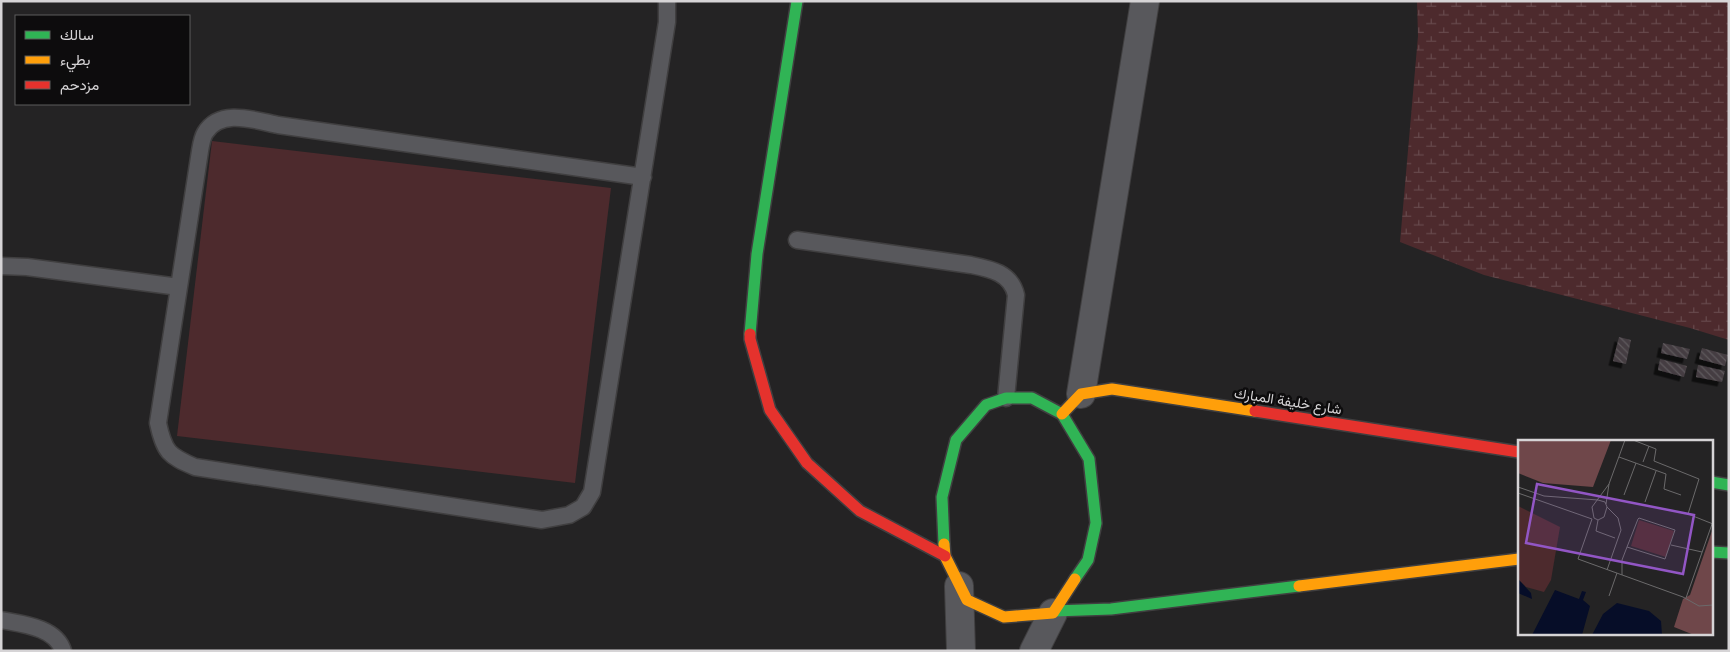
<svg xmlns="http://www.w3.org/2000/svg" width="1730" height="652" viewBox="0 0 1730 652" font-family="Montserrat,Vazirmatn,sans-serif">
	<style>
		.wetland { fill: url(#wetland-marsh) }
		.green { fill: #4d2a2d }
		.building { fill: url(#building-back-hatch); filter: url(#shadow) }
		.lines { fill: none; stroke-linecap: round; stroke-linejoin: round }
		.lane-casing { stroke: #403f40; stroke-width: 19 }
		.street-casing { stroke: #403f40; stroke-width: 30 }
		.fast-casing { stroke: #403f40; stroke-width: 14 }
		.slow-casing { stroke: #403f40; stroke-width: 14 }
		.jam-casing { stroke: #403f40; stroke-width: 14 }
		.lane { stroke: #58585c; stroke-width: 16 }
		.street { stroke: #58585c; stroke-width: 28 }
		.fast { stroke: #30b455; stroke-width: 11 }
		.slow { stroke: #ff9f0a; stroke-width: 11 }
		.jam { stroke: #e5322d; stroke-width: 11 }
		.labels { text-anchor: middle; stroke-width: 5; stroke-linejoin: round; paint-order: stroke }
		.street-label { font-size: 14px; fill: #d6d4d6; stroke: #0d0c0d }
		.inset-road { fill: none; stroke: #6b6a6b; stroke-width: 1 }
		.view { fill: #9256c5; fill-opacity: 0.15; stroke: #9256c5; stroke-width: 2.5 }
		.inset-edge { fill: none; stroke: #d6d4d6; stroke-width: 2.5 }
	</style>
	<defs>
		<pattern id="wetland-marsh" width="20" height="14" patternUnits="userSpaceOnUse" patternTransform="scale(1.25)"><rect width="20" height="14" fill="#4d2a2d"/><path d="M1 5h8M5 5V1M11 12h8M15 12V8" fill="none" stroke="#66484b"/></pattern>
		<pattern id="building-back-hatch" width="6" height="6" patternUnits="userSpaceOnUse" patternTransform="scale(1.25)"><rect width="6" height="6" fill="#453e42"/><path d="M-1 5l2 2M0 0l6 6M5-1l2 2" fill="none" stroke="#5f595d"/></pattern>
		<filter id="shadow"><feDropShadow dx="-4.5" dy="4.5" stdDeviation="0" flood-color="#0009"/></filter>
	</defs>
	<rect width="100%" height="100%" fill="#242324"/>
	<path class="wetland" d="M1417,1H1729V340L1690,328L1484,275L1400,242L1418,36Z"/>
	<path class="green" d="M212,141L611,188L575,483L177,436Z"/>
	<path class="building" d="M1619,337L1631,340L1626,364L1613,361Z
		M1663,343L1690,349L1687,359L1661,353Z
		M1702,348L1728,355L1725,366L1699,359Z
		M1660,359L1687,366L1684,377L1658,370Z
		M1698,365L1725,371L1722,382L1696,377Z"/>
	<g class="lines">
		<defs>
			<path id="lane" d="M643,177L278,125C254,120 220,108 205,133C202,138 201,145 200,151L158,423C164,452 169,456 195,467L542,520L569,515L583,507L592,492L667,22V1
				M797,240L971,265C991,269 1011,273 1016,295L1006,398
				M1,266L27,267L179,287
				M1,620C22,624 56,627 63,651"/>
			<path id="street" d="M1081,394L1145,1
				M959,586L961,651
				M1034,651L1053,613"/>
			<path id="fast" d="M750,334L757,254L797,1
				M1006,398H1032L1062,414L1089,459L1096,523L1088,560L1075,579
				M1711,482L1729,485
				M944,544L942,497L956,440L986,405L1006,398
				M1711,552L1729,553
				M1054,611L1111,609L1299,586"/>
			<path id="slow" d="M1062,414L1081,394L1112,389L1255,411
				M944,544L945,556L967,600L1004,617L1053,613L1075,579
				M1299,586L1519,559"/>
			<path id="jam" d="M750,334V339L770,410L807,463L860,511L945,556
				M1255,411L1519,452"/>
		</defs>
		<use href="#lane" class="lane-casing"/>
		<use href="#street" class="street-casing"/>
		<use href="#fast" class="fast-casing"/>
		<use href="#slow" class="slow-casing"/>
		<use href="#jam" class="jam-casing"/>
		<use href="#lane" class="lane"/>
		<use href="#street" class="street"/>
		<use href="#fast" class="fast"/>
		<use href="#slow" class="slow"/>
		<use href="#jam" class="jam"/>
	</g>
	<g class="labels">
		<g class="street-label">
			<text transform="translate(1288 401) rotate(9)" y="5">شارع خليفة المبارك</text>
		</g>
	</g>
	<g transform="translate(1518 440)">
		<rect width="195" height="195" fill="#242324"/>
		<path d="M0,0H93L75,47L25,43L0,33ZM195,88V195H176L156,187L165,159L172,155Z" fill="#6f474a"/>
		<path d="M0,66L42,87L33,140L26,152L8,147L0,139Z" fill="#4d2a2d"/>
		<path d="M121,80L156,91L148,117L113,106Z" fill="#4d2a2d"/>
		<path d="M0,139L13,153L14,159L0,153ZM37,150L61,159L64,151L68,152L65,160L72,166L64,195H14ZM99,163L131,171L143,181L144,195H74L85,174Z" fill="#060d28"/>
		<path class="inset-road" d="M115,0L138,9L136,21L181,39L170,74L195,84M101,17L148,34L146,49L163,55M125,22L131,6M0,47L26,56L80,60M0,53L74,79M106,55L118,23M80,60L87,62L89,67L86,77L80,80L76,78L74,67L91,44M127,62L138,31M88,64L91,44L107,0M89,67L100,78L103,90L89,130M74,79L60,119L165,157L181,166L195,165M80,80L78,91L97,98M153,105L184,112M104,135V120L109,107L120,79L121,78L157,90L147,119L109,107M91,156L99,133M168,158L194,84"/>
		<path class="view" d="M19,44L176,75L165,134L8,103Z"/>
		<rect width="195" height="195" class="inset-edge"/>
	</g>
	<rect width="1730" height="652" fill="none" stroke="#d6d4d6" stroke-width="5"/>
	<rect x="15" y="15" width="175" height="90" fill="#0d0c0d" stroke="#5d5c5d"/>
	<rect x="25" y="31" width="25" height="8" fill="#30b455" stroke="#5d5c5d"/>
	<text x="60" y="40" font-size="15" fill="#d6d4d6">سالك</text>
	<rect x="25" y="56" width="25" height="8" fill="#ff9f0a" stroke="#5d5c5d"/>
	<text x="60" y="65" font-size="15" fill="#d6d4d6">بطيء</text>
	<rect x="25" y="81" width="25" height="8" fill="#e5322d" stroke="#5d5c5d"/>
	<text x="60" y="90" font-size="15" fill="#d6d4d6">مزدحم</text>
</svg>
